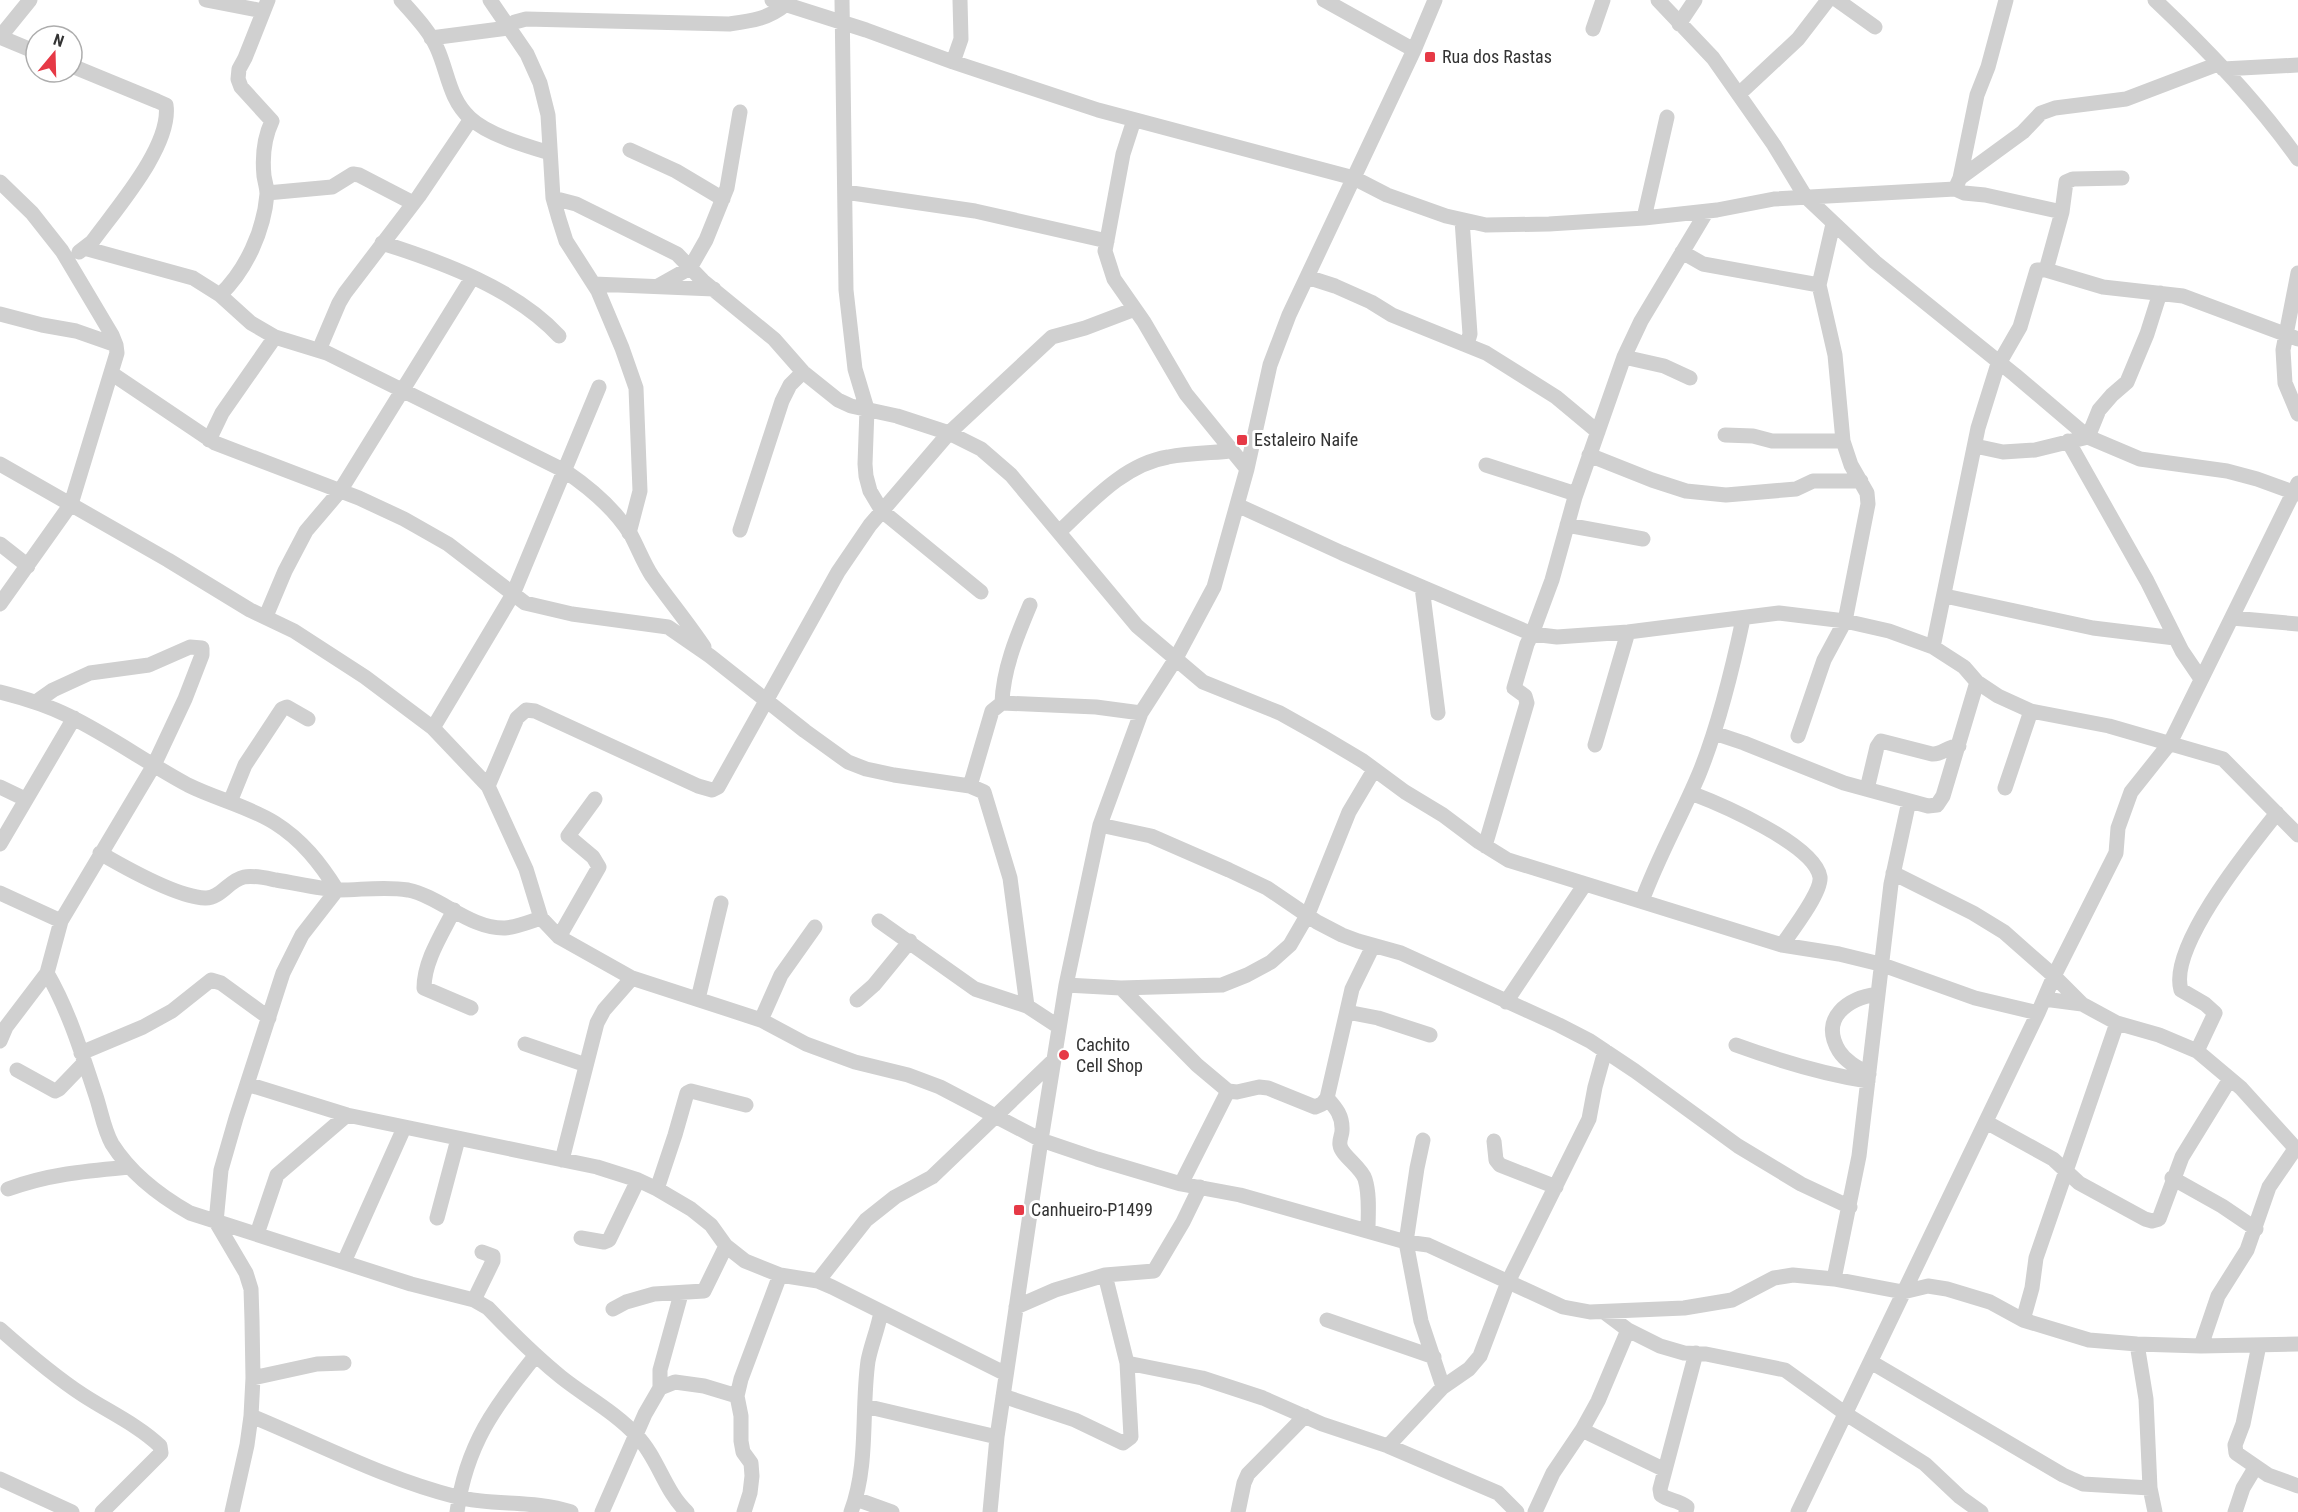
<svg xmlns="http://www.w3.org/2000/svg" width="2298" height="1512" viewBox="0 0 2298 1512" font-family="'Roboto Condensed',sans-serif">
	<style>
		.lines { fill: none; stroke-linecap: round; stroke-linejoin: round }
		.minor { stroke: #d0d0d0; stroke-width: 15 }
		.poi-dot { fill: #e63946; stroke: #fff; stroke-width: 2 }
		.labels { text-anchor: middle; stroke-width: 6; stroke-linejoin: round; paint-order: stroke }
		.poi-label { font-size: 18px; fill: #333; stroke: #fff; text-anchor: start }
	</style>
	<rect width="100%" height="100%" fill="#fff"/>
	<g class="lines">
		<path class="minor" d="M206,0L263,11
			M401,0C413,14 429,30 437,48C448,72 449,99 470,118C488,135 527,146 550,153
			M490,0L527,54L540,83L548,115L553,198L559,219L566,241L598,291L622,348L636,388L640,491L629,533
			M772,0L866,30L953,62L1098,110L1354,178L1387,195L1446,216L1486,225L1549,224L1644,218L1717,210L1774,199L1955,189
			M842,0L846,290L855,369L867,409L865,464L866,476L870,491L882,511L981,592
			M1324,0L1414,50
			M1658,0L1713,58L1774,145L1805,196L1875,262L2015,375L2088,437L2140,459L2227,471L2257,479L2298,494
			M1837,0L1875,27
			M2006,0L1988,67L1977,95L1960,178L1955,189L1964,193L1985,195L2062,212L2046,270L2103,287L2183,296L2298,339
			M2155,0C2206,48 2258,102 2298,159
			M1679,24L1695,0
			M1593,29L1603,0
			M0,37L30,0
			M0,37L36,52
			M431,38L508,28L515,22L526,19L729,24C751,21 768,19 785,5
			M953,62L961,39L960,0
			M72,66L157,101L166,105C172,146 115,210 92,242L79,252
			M2223,69L2298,65
			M1739,94L1798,39L1828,0
			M1134,120L1123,154L1105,251L1114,279L1144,322L1186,394L1247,469
			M630,150L676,171L723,199
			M1960,178L2023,132L2041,113L2055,108L2126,99L2218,64
			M0,182L32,213L62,251L112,335L116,345L117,353L71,504L0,604
			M845,192L975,211L1107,241
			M267,193L332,187L353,174L359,175L413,203
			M553,198L576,204L677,254L703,281L774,339L803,372L838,400L851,406L897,416L949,433L981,449L1011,475L1137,626L1203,682L1280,713L1321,736L1363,761L1405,792L1443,815L1479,842L1508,860L1782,945L1839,954L1880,964L1975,998L2038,1013
			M2062,212L2066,182L2073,179L2122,178
			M1644,218L1667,117
			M1462,220L1470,334L1467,344
			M382,243C442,262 516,289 559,336
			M84,248L193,278L220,295L251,323L275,337L327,353L565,471C590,488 615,509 631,535C638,548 644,564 652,576C669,600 688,623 704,647
			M1682,252L1703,264L1819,285
			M2298,273L2283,350L2285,383L2298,414
			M1307,277L1335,286L1371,302L1392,315L1486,353L1556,397L1598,432
			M594,284L714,289
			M658,286L690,268L706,240L727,188L740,112
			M220,295C246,270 264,231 267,194C267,188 265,182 264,176C262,156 264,138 272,121L241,87L238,79L239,69L245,58L268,0
			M0,314L42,325L76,331L116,345
			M319,350L339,303L345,293L419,196L471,119
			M1624,357L1664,366L1690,378
			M111,373L215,443L359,498L404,519L448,544L525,603L572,614L668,627L710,656L805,731L848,762L866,769L894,775L970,786L984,792L1010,878L1027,1006
			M1725,435L1753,436L1772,441H1843
			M209,440L222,413L275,337
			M2068,441L2147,581L2182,651L2201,679
			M1975,446L2003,452L2035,450L2088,437L2099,410L2112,395L2127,382L2147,334L2160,293
			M1589,455L1652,480L1686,491L1726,495L1796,489L1813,481H1861
			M0,464L168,560L250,610L294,631L365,677L433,728L488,786L526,869L541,918L559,937L632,978L761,1020L806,1044L855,1062L908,1075L940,1087L1041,1140L1097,1159L1181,1184L1240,1195L1406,1242L1428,1245L1563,1307L1590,1312L1684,1308L1732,1300L1774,1278L1793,1275L1834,1279L1903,1292L1928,1286L1947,1289L1990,1302L2023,1320L2089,1340L2137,1344L2201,1346L2298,1344
			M1486,465L1576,494
			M1237,505L1342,553L1532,634L1557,637L1628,632L1779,613L1845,621L1889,631L1933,647L1964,667L1977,682L1998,696L2031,711L2109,726L2223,759L2298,835
			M1567,525L1643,539
			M740,530L782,401L790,385L803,372
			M1059,532C1090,503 1124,464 1168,457C1189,453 1211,453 1232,451
			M0,544L28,566
			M1422,587L1438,713
			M1945,596L2093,628L2175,638
			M266,616L285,571L306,531L340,491L472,278
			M2232,618L2298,624
			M1933,647L1978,428L1997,367L2020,327L2037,270H2046
			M0,692C24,698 47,705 69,716C110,736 147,763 188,785C216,799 248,806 275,823C302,840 320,863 337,890L302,935L283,973L236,1118L221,1170L216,1222L246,1273L251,1289L252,1320L253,1378L251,1416L247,1445L232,1512
			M1002,703C1003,669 1017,636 1030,605
			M433,728L513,594L599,387
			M1714,733L1744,743L1844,783L1928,806L1937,805L1943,796L1977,682
			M1798,736L1824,660L1845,621L1868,504L1867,493L1851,465L1843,441L1835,355L1819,285L1833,224
			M1595,745L1628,632
			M488,786L517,718L526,710L535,711L698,786L712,790L718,787L838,572L870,525L949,433L1052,337L1085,328L1135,309
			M970,786L992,711L1002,703L1096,707L1141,713
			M0,787L25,799
			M2005,788L2031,711
			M1867,789L1877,747L1881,741L1932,754C1942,755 1947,746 1959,746
			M1691,793C1720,804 1814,844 1820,877C1822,892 1791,932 1782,945
			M230,802L245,765L282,709L287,707L308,719
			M1100,825L1151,836L1229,870L1267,888L1317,922L1342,935L1358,941L1401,953L1559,1025L1590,1041L1635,1071L1738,1146L1801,1184L1850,1207
			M0,844L74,718
			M1485,846L1527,703L1525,696L1514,688L1527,644L1532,634L1552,580L1575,497L1624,357L1641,321L1707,211
			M100,853C124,867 178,897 205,898C220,899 229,880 244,877C254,875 266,878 276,880C296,883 318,889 339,890C361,890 385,886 408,890C441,897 470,929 505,928C517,927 529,922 541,918
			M1893,873L1973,913L2004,932L2054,976L2082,1004L2117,1023L2159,1035L2197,1051L2241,1088L2298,1151
			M0,893L61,921
			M1642,901C1658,857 1681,817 1699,774C1719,725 1732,671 1743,619
			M454,910C442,934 424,961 424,988L471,1008
			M879,921L975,989L1027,1006L1059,1027
			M559,937L599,867L593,857L568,836L595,799
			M47,973C69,1011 82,1054 96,1096C101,1111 104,1130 112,1144C131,1174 160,1196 190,1213L411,1284L474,1300L488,1308C511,1332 535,1356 561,1377C586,1397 615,1412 637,1436C658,1458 665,1492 687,1512
			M1066,985L1121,988L1222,985L1247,975L1271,962L1290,945L1308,914L1349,812L1374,770
			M1121,988L1197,1065L1228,1091L1237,1092L1259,1087L1268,1088L1315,1107L1322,1104L1327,1098L1352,989L1373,946
			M698,999L721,903
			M2044,999L2082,1004
			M857,1000L874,985L910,941
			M1506,1002L1585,884
			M1347,1012L1378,1018L1430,1035
			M761,1020L781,975L815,927
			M0,1041L6,1027L47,973L61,921L154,765L185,699L202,655V648L190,647L149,665L90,673L53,690L36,702
			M525,1044L586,1065
			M1736,1045C1780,1061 1822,1074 1868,1081
			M2197,1051L2215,1013L2205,1004L2181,990C2168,947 2250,847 2277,813
			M81,1053L143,1027L172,1011L211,980L221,983L269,1018
			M17,1070L55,1091L59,1089L84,1063
			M1869,1074C1858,1068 1846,1062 1839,1051C1819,1018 1848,998 1878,994
			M247,1084L347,1115L597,1167L638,1180L657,1189L691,1209L711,1225L726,1246L745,1261L780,1275L818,1281L832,1287L1006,1374
			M1327,1098C1336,1108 1343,1116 1342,1131C1342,1135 1339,1140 1340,1145C1341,1155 1361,1167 1365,1179C1370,1195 1368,1214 1368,1231
			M1986,1122L2053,1159L2079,1183L2145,1219L2152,1221L2159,1219L2182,1157L2230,1079
			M1423,1140L1417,1168L1406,1242L1421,1321L1443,1387
			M1494,1141L1496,1160L1500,1165L1556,1187
			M562,1160L597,1023L604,1010L632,978
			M2172,1178L2222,1206L2256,1229
			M1181,1184L1228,1091
			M8,1189C49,1174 86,1171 129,1167
			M657,1189L675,1135L687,1093L691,1091L746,1105
			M437,1218L458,1139
			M257,1234L277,1175L347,1115
			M581,1238L604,1242L609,1240L638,1180
			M344,1262L404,1128
			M1834,1279L1859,1156L1891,884L1909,801
			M818,1281L866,1220L895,1197L932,1177L1054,1060
			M474,1300L493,1261V1256L482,1252
			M1016,1307L1055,1290L1105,1275L1154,1271L1183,1222L1200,1187
			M613,1309L626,1302L654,1294L704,1291L726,1246
			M1327,1320L1434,1357
			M2023,1320L2032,1288L2036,1258L2117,1023
			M0,1329C26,1352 54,1376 83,1395C109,1412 138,1425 160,1446L161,1453L102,1512
			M1628,1330L1660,1346L1684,1353L1706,1354L1785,1370L1846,1414L1925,1464L1960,1497L1981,1512
			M2137,1344L2146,1399L2150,1488L2155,1512
			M2259,1345L2243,1424L2235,1445L2236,1453L2268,1475L2298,1486
			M2201,1346L2218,1296L2247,1250L2269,1187L2295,1149
			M1871,1362L2063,1475L2083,1484L2150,1488
			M1127,1363L1202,1378L1263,1398L1322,1424L1388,1446L1498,1493L1517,1512
			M253,1378L317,1364L344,1363
			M660,1388V1370L681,1294
			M1003,1396L1075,1420L1123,1443L1131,1437L1127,1363L1105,1275
			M865,1406L997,1437
			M251,1416C319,1444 385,1479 457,1497C494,1506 534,1500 571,1512
			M1582,1430L1665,1470
			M1388,1446L1443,1387L1469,1369L1480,1356L1508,1282L1589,1119L1595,1087L1605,1051
			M0,1479L72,1512
			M856,1499L892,1512
			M457,1512C466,1445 495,1406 536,1355
			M602,1512L645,1414L660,1388L675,1382L704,1386L737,1396
			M744,1512L750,1493L752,1476L751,1463L743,1452L741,1441V1416L737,1396L741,1379L780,1275
			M851,1512C869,1464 861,1411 868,1361C871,1345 878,1329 881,1312
			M990,1512L997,1437L1041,1140L1066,985L1100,825L1141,713L1175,660L1214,587L1247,469L1270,365L1289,315L1414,50L1435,0
			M1238,1512L1244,1483L1248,1474L1305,1416
			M1535,1512L1553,1473L1582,1430L1598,1401L1628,1330L1604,1312
			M1686,1512L1687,1507C1679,1500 1669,1501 1661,1495L1660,1489L1696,1353
			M1798,1512L2038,1013L2054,976L2116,853L2118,828L2131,792L2170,743L2298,483
			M2235,1512L2243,1488L2255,1468"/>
	</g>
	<g class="poi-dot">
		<rect x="1424" y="51" width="12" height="12" rx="3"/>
		<rect x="1236" y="434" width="12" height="12" rx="3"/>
		<circle cx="1064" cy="1055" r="6"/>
		<rect x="1013" y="1204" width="12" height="12" rx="3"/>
	</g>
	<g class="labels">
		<g class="poi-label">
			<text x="1442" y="63">Rua dos Rastas</text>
			<text x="1254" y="446">Estaleiro Naife</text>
			<text x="1076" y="1051">Cachito<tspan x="1076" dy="21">Cell Shop</tspan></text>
			<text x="1031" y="1216">Canhueiro-P1499</text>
		</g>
	</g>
	<g transform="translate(54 54) rotate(19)"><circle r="28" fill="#ffffff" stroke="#adadad" stroke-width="1.5"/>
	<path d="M0-4.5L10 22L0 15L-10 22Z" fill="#e63946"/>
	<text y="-9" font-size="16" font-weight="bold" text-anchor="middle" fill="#333333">N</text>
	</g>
</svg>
